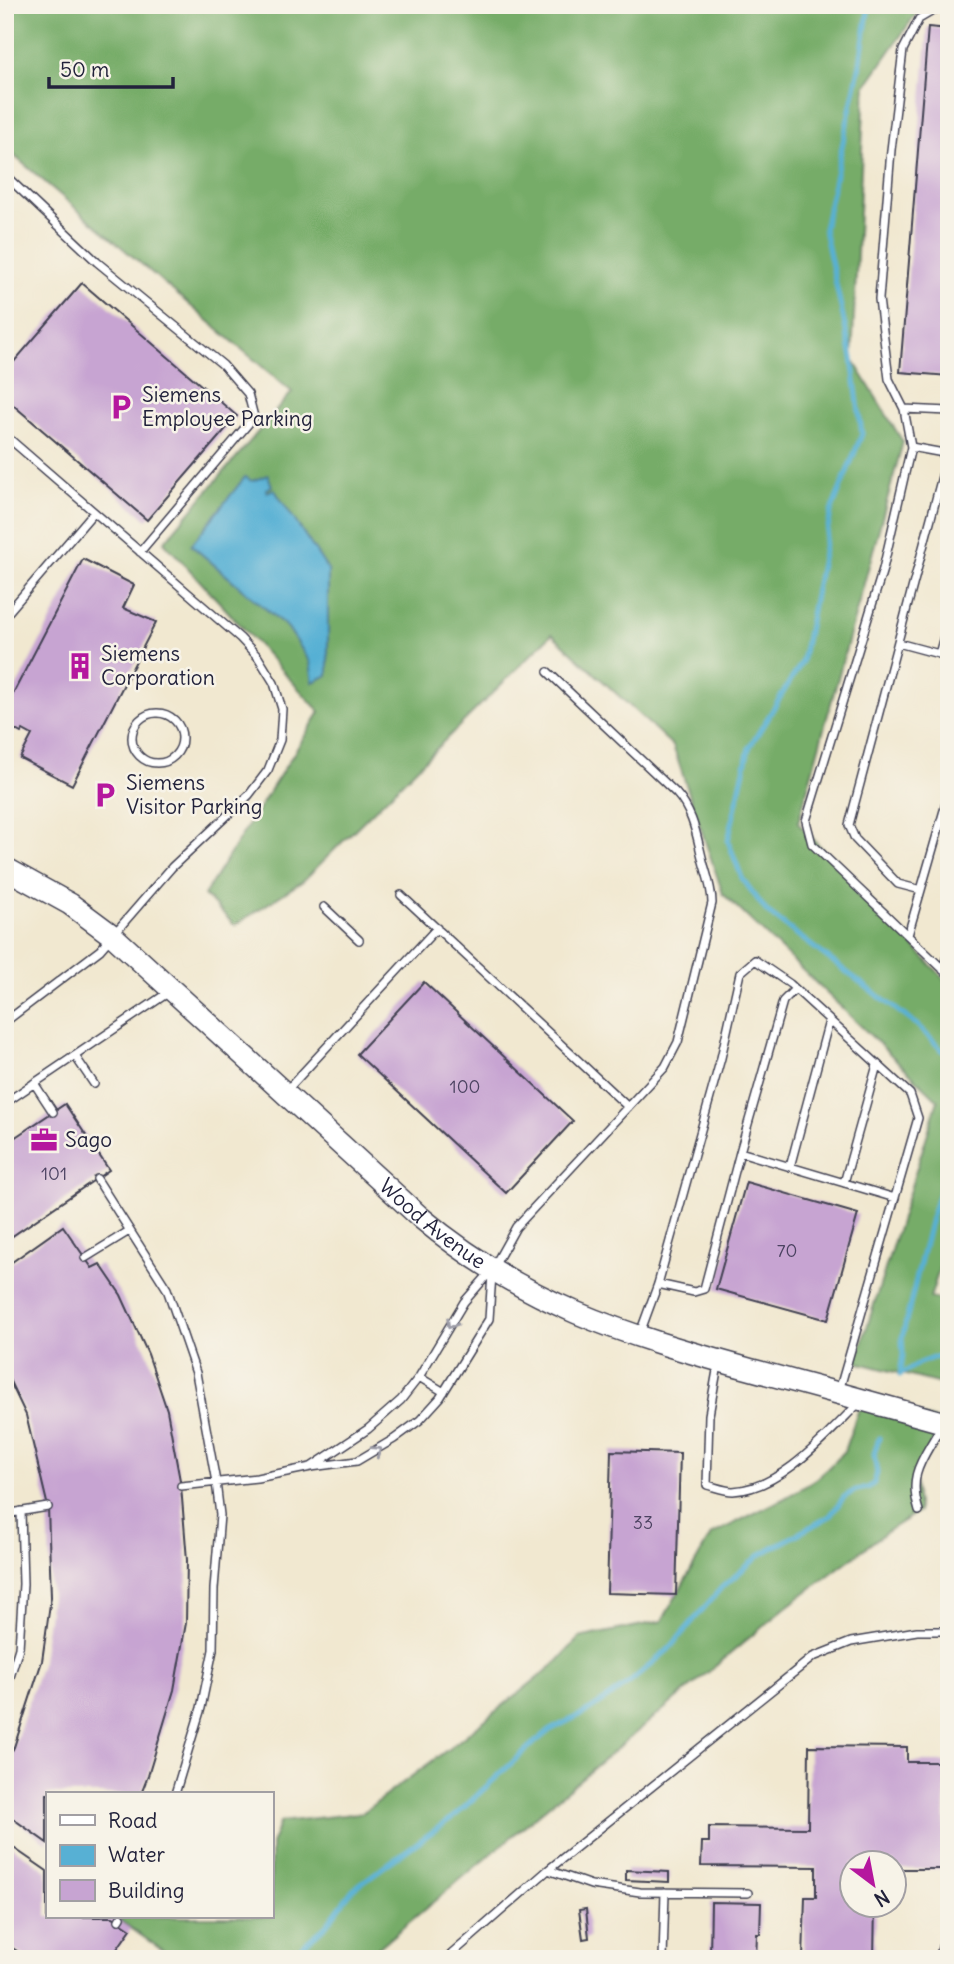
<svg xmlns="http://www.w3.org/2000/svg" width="954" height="1964" viewBox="0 0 954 1964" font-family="Delius,sans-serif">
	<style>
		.forest { fill: #76ac68; stroke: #4c6752; stroke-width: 2 }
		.water { fill: #57b0d4; stroke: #3c6988; stroke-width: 2 }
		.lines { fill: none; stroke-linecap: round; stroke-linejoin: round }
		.stream { stroke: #57b0d4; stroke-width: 5 }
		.building { fill: #c7a4d2 }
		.lane-casing { stroke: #414051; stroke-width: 10 }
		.secondary-casing { stroke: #414051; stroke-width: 24 }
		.lane { stroke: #fff; stroke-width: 7 }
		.secondary { stroke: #fff; stroke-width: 21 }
		.oneway { stroke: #9c9ca7 }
		.labels { text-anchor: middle; stroke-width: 5; stroke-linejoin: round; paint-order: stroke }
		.number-label { font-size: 18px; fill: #4b4261 }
		.poi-label { font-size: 21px; fill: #22223b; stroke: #f7f3e8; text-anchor: start }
		.street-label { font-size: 21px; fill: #22223b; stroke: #f7f3e8 }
	</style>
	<rect width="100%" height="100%" fill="#f7f3e8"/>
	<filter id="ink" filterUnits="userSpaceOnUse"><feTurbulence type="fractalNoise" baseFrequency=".0143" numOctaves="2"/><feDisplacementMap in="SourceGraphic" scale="14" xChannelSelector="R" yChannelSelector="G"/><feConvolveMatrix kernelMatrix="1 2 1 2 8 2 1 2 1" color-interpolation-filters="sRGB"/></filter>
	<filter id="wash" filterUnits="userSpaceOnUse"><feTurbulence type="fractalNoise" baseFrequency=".00686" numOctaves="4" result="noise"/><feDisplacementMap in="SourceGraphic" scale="28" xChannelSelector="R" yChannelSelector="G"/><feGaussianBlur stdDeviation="1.57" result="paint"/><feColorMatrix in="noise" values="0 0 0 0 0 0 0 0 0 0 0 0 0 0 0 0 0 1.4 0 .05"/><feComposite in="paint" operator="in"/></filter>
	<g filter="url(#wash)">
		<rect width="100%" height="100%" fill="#f1e8d0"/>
		<path class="forest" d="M5,5H922L865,87L852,358L903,442L798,823L949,984V1239L930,1298L949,1301L948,1386L856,1362L938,1100L723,894L673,746L552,634L303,881L235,925L204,895L320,712L164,542L292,392L5,148Z
			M862,1400L943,1422L914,1477L919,1511L889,1530L785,1608L371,1954L370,1959H175L119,1920L121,1917H271V1844L280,1822L362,1813L455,1744L556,1663L579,1638L662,1621L711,1535L783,1499L812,1482L830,1466L844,1451Z"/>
		<path class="water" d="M268,475L272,486L266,489L267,492L274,489L328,570V675L313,682L310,662L288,628L191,545L245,477L252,481Z"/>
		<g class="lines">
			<path class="stream" d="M869,5L860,64L824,229L852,358L862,434L831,512L802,662L749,748L728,841L742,878L767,912L917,1025L949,1057
				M900,1375L903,1355L902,1338L931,1218L949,1162
				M900,1375L919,1363L949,1352
				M292,1959L301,1947L324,1928L353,1889L457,1814L528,1748L550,1730L590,1710L629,1683L669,1649L721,1588L760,1555L830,1516L844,1497L856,1490L868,1488L874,1483L877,1473L874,1454L879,1438"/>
		</g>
		<g id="blocks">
			<path class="building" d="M928,27L949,29V376L900,372Z
				M82,283L237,416L147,520L5,398V372Z
				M83,559L134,585L123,608L156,622L72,785L20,758L32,735L23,730L21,733L5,724V709Z
				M424,982L573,1121L506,1193L357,1054Z
				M65,1104L109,1170L5,1241V1144Z
				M746,1182L858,1214L828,1320L716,1289Z
				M63,1226L92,1268L100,1264L121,1295L148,1354L167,1410L181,1486L187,1560L186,1623L174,1690L148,1776L141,1794H47V1843L5,1813V1764L14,1747L42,1661L51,1597L48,1507L26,1415L5,1371V1267Z
				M611,1451L680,1453L676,1595L607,1593Z
				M809,1746L907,1747V1762H946L944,1869H894V1862H852V1904H875L874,1959H803L805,1897H816V1867L701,1866L702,1842H709V1827L808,1828Z
				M5,1842L47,1871V1917H113L131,1929L110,1959H29L5,1943Z
				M626,1870L669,1872V1882L626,1880Z
				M711,1902L761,1903L760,1934H757L756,1959L710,1958Z
				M586,1909L589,1938L583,1939L579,1910Z"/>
		</g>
	</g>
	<g filter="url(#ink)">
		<use href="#blocks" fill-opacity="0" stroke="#414051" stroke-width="2"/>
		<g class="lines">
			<defs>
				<path id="lane" d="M5,175L97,262L223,365L248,394L254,417L140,552
					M904,409L949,411
					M5,435L240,638L258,657L274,683L282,709L280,740L268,770L249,795L172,867L100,950L5,1022
					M911,447L904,409L889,379L879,299L891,150L903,50L919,19L943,5
					M949,454L911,447L883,569L806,821L812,844L949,975
					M5,616L94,512
					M949,619L939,654L949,657
					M898,643L939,654
					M132 738a25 25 0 1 1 50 0a25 25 0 1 1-50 0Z
					M921,890L898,884L855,839L849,825L948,454
					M401,895L628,1107
					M324,907L359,940
					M908,935L949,793
					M943,970L949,948
					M75,1056L94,1084
					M34,1083L53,1112
					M285,1092L437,928
					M5,1103L169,992
					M740,1152L783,1001L795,989
					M790,1167L829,1021
					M97,1179L167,1289L196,1373L216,1482L220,1515L214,1589L213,1650L201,1708L175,1794
					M844,1183L877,1065
					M85,1258L129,1231
					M658,1284L694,1292L704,1289L740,1152L895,1198
					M640,1333L658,1284L721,1058L740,973L755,960L790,984L910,1094L918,1118L839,1391
					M718,1365L709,1415L707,1485C715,1487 725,1491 733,1491C782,1489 827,1434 860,1402
					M419,1377L444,1392
					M311,1467L368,1429L401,1400L419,1377L464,1302L492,1270L516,1227L665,1067L678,1042L712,903C712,890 708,878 704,865C697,840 695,814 676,793L548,672
					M181,1486L257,1478L311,1467L357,1461L394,1439L420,1420L440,1398L489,1319L492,1274
					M919,1511C907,1472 924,1459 941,1426
					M5,1514L48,1507
					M5,1693L19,1648L23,1584L21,1511
					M548,1870L591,1885L640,1892L748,1893
					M119,1920L121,1917
					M446,1959L548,1870L813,1657L851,1642L917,1631H949
					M663,1959L665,1892
					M939,1959L949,1921"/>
				<g id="secondary">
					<path id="s1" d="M5,868L70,904L113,936L420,1217C524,1304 622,1334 749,1369C816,1387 882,1405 949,1424"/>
				</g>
			</defs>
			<use href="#lane" class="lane-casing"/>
			<use href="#secondary" class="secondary-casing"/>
			<use href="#lane" class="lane"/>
			<use href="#secondary" class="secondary"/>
		</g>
		<defs><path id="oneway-chevron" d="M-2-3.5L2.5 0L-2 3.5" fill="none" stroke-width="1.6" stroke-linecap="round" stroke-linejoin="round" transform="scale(1.75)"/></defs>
		<g class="oneway">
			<use href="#oneway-chevron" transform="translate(451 1324) rotate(121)"/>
			<use href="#oneway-chevron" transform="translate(377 1451) rotate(-32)"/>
		</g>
	</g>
	<defs>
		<symbol id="parking-bare" viewBox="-9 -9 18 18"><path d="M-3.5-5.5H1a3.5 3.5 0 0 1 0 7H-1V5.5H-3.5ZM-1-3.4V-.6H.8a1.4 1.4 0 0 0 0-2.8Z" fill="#b5179e" stroke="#f7f3e8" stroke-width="2.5" paint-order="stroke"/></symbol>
		<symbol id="building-bare" viewBox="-9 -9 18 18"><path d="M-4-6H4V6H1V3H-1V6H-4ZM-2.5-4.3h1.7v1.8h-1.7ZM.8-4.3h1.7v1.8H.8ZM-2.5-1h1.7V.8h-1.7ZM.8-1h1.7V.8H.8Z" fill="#b5179e" stroke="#f7f3e8" stroke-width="2.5" paint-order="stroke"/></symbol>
		<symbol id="office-bare" viewBox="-9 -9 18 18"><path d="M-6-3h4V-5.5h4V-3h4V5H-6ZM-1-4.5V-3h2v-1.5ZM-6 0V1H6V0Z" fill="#b5179e" stroke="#f7f3e8" stroke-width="2.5" paint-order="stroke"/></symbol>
	</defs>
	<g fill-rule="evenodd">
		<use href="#parking-bare" x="102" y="388" width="38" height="38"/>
		<use href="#building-bare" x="61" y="647" width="38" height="38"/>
		<use href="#parking-bare" x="86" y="776" width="38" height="38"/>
		<use href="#office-bare" x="25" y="1121" width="38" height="38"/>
	</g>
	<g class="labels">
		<g class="number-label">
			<text x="465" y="1093">100</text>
			<text x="54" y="1180">101</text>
			<text x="787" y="1257">70</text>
			<text x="643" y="1529">33</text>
		</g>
		<g class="poi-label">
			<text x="142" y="402">Siemens<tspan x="142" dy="24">Employee Parking</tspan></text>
			<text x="101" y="661">Siemens<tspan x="101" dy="24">Corporation</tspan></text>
			<text x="126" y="790">Siemens<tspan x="126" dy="24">Visitor Parking</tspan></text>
			<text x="65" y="1147">Sago</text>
		</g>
		<g class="street-label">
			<text dy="7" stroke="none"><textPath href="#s1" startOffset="558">Wood Avenue</textPath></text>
		</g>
	</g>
	<rect width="954" height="1964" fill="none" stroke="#f7f3e8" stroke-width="28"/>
	<rect x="46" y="1792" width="228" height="126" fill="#f7f3e8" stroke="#a29fa3" stroke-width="2"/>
	<rect x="60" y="1815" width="35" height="10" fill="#ffffff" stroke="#a29fa3" stroke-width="2"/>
	<text x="108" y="1828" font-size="21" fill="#22223b">Road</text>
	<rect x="60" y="1845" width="35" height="21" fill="#57b0d4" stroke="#a29fa3" stroke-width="2"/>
	<text x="108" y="1862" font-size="21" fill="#22223b">Water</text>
	<rect x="60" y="1880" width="35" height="21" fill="#c7a4d2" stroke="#a29fa3" stroke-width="2"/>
	<text x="108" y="1898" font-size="21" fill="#22223b">Building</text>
	<g transform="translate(873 1884) rotate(148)"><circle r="33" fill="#f7f3e8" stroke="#a29fa3" stroke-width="2"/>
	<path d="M0-5L12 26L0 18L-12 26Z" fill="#b5179e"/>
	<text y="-10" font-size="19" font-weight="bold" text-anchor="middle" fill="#22223b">N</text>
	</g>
	<path d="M49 77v10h124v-10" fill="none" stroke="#22223b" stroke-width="3.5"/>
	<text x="60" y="77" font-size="21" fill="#22223b" stroke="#f7f3e8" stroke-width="5" paint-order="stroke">50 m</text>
</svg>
